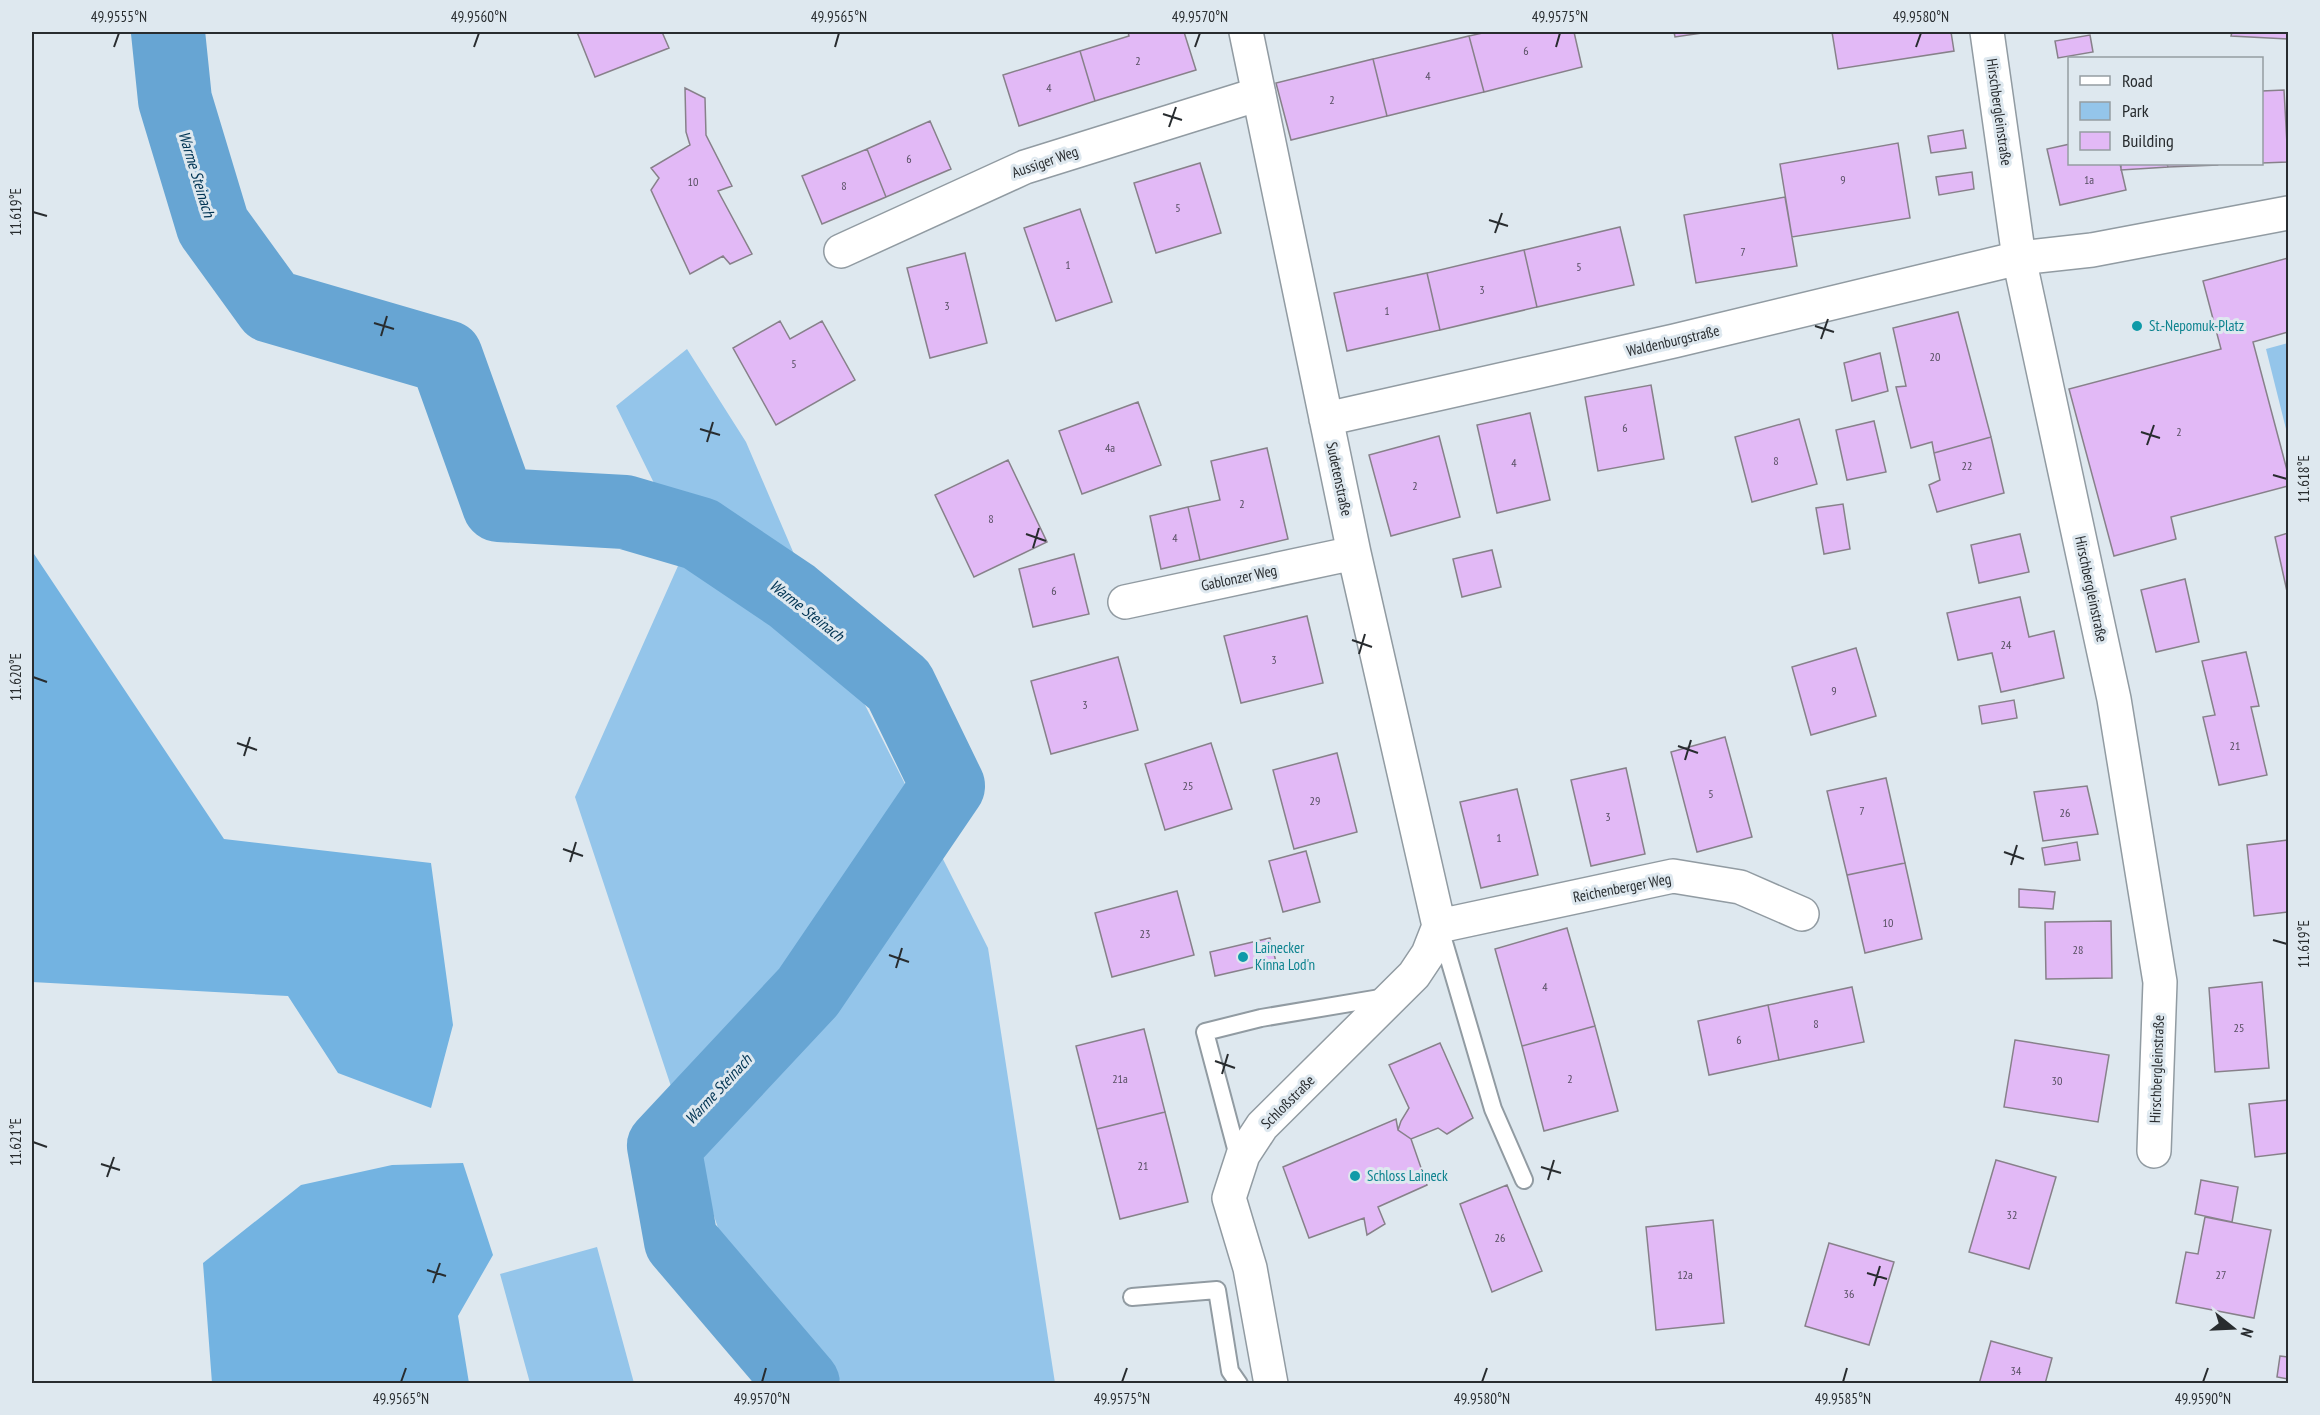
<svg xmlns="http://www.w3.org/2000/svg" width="2320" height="1415" viewBox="0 0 2320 1415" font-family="'PT Sans Narrow',sans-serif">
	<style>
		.green { fill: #94c5ea }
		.forest { fill: #73b3e1 }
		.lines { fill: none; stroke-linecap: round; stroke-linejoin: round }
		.river { stroke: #67a5d3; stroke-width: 74 }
		.building { fill: #e2b9f6; stroke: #87818a; stroke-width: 1.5 }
		.lane-casing { stroke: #919ba2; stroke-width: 20 }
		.street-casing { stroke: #919ba2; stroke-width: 36 }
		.lane { stroke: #fff; stroke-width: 16 }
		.street { stroke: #fff; stroke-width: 33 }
		.ticks { fill: none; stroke: #282c2f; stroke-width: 2 }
		.culture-dot { fill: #0f9aa8; stroke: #dee8ef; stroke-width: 2 }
		.labels { text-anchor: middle; stroke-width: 6; stroke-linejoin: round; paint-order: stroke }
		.number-label { font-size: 12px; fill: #564f61 }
		.street-label { font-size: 15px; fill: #282c2f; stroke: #dee8ef }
		.culture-label { font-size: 15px; fill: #0d838f; stroke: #dee8ef; text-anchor: start }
		.water-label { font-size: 16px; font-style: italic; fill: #013453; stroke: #dee8ef }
		.neatline { fill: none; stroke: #282c2f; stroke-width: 2 }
		.ticks-label { font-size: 15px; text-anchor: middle; fill: #282c2f }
	</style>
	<rect width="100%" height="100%" fill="#dee8ef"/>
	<path class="green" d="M2288,343V437L2266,349Z
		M687,349L746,442L824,624L988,948L1055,1383H842L720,1234L575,797L686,548L616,406Z
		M597,1247L634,1383H530L500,1274Z"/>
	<path class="forest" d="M32,551L224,839L431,863L453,1025L431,1108L338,1073L288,996L32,982Z
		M463,1163L493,1255L458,1316L469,1383H212L203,1263L301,1185L392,1165Z"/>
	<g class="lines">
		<path class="river" d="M168,32L175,100L213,226L271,306L446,357L499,505L625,512L700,534L792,596L899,685L948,786L808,992L664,1146L681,1241L803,1384"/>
	</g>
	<path class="building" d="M577,32H662L669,48L595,77Z
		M1128,32H1184L1196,70L1095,101L1080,51L1129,36Z
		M1487,32H1574L1582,67L1484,92L1469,36Z
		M1674,32H1709L1675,37Z
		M1832,32H1951L1954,51L1838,69Z
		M2232,32H2288V39L2231,36Z
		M2090,35L2093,52L2058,58L2055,41Z
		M1469,36L1484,92L1387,116L1373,59Z
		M1080,51L1095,101L1019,126L1003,75Z
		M1373,59L1387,116L1291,140L1276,83Z
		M685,88L705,98L706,135L732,186L718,191L752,254L730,264L723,256L690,274L651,190L659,178L651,168L690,145L686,132Z
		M2284,90L2288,162L2262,163V91Z
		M930,121L951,169L886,197L867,149Z
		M1963,130L1966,148L1931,153L1928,136Z
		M1898,143L1910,218L1792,237L1780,164Z
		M2070,144V164H2120L2126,190L2060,205L2047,149Z
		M867,149L886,197L822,224L802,176Z
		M1200,163L1221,233L1156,253L1134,183Z
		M2121,164H2167L2168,167L2121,170Z
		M2167,164H2216L2217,165L2168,167Z
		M1972,172L1974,189L1939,195L1936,177Z
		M1785,197L1797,266L1696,283L1684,215Z
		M1080,209L1112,302L1056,321L1024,228Z
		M1620,227L1634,285L1537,307L1524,250Z
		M1524,250L1537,307L1440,330L1427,273Z
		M965,253L987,343L930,358L907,268Z
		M2288,258V332L2253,342L2288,474V486L2171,517L2176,539L2114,556L2069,389L2221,349L2203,281Z
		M1427,273L1440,330L1347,351L1334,293Z
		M1958,312L1991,437L1934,453L1932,442L1911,448L1896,387L1906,386L1893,328Z
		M780,321L790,339L822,321L855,380L776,425L733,348Z
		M1880,353L1888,391L1852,401L1844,363Z
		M1651,385L1664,459L1598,471L1585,397Z
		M1138,402L1161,465L1082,494L1059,431Z
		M1530,413L1550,500L1497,513L1477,425Z
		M1799,419L1817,484L1752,502L1735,437Z
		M1874,421L1886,472L1847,480L1836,430Z
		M1439,436L1460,517L1391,536L1369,455Z
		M1991,437L2004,493L1937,512L1929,485L1940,480L1934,453Z
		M1267,448L1288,539L1200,560L1188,507L1220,500L1211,461Z
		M1008,460L1047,542L974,577L935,495Z
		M1843,504L1850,549L1824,554L1816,508Z
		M1188,507L1200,560L1161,569L1150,516Z
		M2288,533V596L2275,537Z
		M2020,534L2029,572L1979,583L1971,545Z
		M1492,550L1501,587L1462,597L1453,559Z
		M1074,554L1089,614L1033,627L1019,569Z
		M2185,579L2199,642L2156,652L2141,590Z
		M2020,597L2029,637L2054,631L2064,678L2001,692L1992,653L1958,660L1947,613Z
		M1307,616L1323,683L1241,703L1224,636Z
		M1856,648L1876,716L1811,735L1792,667Z
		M2246,652L2259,706L2251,707L2267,775L2219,785L2203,717L2215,715L2202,661Z
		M1118,657L1138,730L1051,754L1031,681Z
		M2014,700L2017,718L1982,724L1979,706Z
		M1725,737L1752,837L1697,852L1671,752Z
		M1211,743L1232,809L1165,830L1145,764Z
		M1337,753L1357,832L1294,849L1273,770Z
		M1626,768L1645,854L1591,866L1571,780Z
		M1886,778L1905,863L1847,875L1827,791Z
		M2087,786L2098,834L2043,841L2034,792Z
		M1517,789L1538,875L1481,888L1460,802Z
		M2288,840V912L2254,916L2247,845Z
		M2077,842L2080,860L2045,865L2042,848Z
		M1306,851L1320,902L1283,912L1269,861Z
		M1905,863L1922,939L1865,953L1847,875Z
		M2019,889L2055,892L2053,909L2019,907Z
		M1177,891L1194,955L1112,977L1095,913Z
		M2111,921L2112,978L2046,979L2045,922Z
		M1567,928L1595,1026L1522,1046L1495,949Z
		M1270,938L1276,962L1215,976L1210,952Z
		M2262,982L2269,1068L2215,1072L2209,988Z
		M1852,987L1864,1042L1779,1060L1768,1005Z
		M1768,1005L1779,1060L1709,1075L1698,1021Z
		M1595,1026L1618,1111L1544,1131L1522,1046Z
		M1144,1029L1165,1112L1097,1129L1076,1046Z
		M2015,1040L2109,1055L2098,1122L2004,1107Z
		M1440,1043L1473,1118L1447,1134L1438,1128L1411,1139L1398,1130L1401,1121L1409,1108L1389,1065Z
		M2288,1100V1153L2255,1157L2249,1104Z
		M1165,1112L1188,1202L1120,1219L1097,1129Z
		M1396,1119L1398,1130L1411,1139L1427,1185L1378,1207L1385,1224L1367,1235L1364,1218L1309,1238L1283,1167Z
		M1996,1160L2056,1177L2029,1269L1969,1252Z
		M2201,1180L2238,1187L2232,1222L2195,1214Z
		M1507,1185L1542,1271L1492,1292L1460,1204Z
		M2205,1217L2271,1230L2254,1318L2176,1303L2186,1252L2198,1254Z
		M1713,1220L1724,1323L1656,1330L1646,1227Z
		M1829,1243L1894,1262L1869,1345L1805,1326Z
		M1991,1341L2052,1358L2045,1384H1979Z
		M2280,1356L2288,1357V1379L2277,1377Z"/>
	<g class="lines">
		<defs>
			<path id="lane" d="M1441,932L1493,1109L1524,1180
				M1239,1160L1205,1032L1261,1018L1386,997
				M1132,1297L1217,1290L1230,1371L1239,1384"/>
			<path id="street" d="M1246,32L1354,553L1439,926
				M1987,32L2019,258L2114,699L2160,982L2154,1151
				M841,251L1025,167L1259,94
				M1326,419L1674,341L2019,258L2092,250L2288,213
				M1125,602L1354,553
				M1439,926L1673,876L1740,887L1802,914
				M1271,1384L1250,1268L1229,1198L1243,1155L1262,1126L1414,975L1428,954L1439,926"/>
		</defs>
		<use href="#lane" class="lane-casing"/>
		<use href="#street" class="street-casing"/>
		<use href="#lane" class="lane"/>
		<use href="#street" class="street"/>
	</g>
	<path class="ticks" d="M114,47L119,33M474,47L479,33M835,47L839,33M1195,47L1200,33M1556,47L1560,33M1916,47L1921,33M1163,114L1182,120M1169,127L1176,107M33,212L47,216M1489,220L1508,226M1495,233L1502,213M374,323L394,329M1815,326L1834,332M381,336L387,316M1821,339L1828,319M700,429L720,435M2141,432L2160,438M707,442L713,422M2147,445L2154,425M2273,475L2287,479M1026,534L1046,541M1033,548L1039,528M1352,640L1372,647M1359,654L1365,634M33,677L47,682M237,743L257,750M1678,746L1698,753M244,756L250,737M1685,760L1691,740M563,849L583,856M2004,852L2024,859M570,862L576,842M2011,865L2017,845M2273,940L2287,944M889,955L909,962M896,968L902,948M1215,1061L1235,1068M1222,1074L1228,1054M33,1142L47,1147M101,1164L120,1170M1541,1167L1561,1173M107,1177L114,1157M1548,1180L1554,1160M427,1270L446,1276M1867,1273L1887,1279M433,1283L440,1263M1874,1286L1880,1266M401,1382L406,1368M762,1382L766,1368M1122,1382L1127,1368M1482,1382L1487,1368M1843,1382L1847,1368M2203,1382L2208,1368"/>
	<g class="culture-dot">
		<circle cx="2137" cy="326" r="6"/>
		<circle cx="1243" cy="957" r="6"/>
		<circle cx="1355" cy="1176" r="6"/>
	</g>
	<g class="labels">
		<g class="number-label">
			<text x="1526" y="55">6</text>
			<text x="1138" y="65">2</text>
			<text x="1428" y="80">4</text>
			<text x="1049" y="92">4</text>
			<text x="1332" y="104">2</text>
			<text x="909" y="163">6</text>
			<text x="1843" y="184">9</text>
			<text x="2089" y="184">1a</text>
			<text x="693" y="186">10</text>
			<text x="844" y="190">8</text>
			<text x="1178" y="212">5</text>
			<text x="1743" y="256">7</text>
			<text x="1068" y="269">1</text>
			<text x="1579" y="271">5</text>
			<text x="1482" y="294">3</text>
			<text x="947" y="310">3</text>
			<text x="1387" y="315">1</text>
			<text x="1935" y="361">20</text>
			<text x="794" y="368">5</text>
			<text x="1625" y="432">6</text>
			<text x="2179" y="436">2</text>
			<text x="1110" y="452">4a</text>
			<text x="1776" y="465">8</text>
			<text x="1514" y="467">4</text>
			<text x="1967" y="470">22</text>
			<text x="1415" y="490">2</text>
			<text x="1242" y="508">2</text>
			<text x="991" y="523">8</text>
			<text x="1175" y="542">4</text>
			<text x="1054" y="595">6</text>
			<text x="2006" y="649">24</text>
			<text x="1274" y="664">3</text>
			<text x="1834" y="695">9</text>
			<text x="1085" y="709">3</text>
			<text x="2235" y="750">21</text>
			<text x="1188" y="790">25</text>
			<text x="1711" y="798">5</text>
			<text x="1315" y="805">29</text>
			<text x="1862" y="815">7</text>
			<text x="2065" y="817">26</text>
			<text x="1608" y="821">3</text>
			<text x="1499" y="842">1</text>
			<text x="1888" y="927">10</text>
			<text x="1145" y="938">23</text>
			<text x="2078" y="954">28</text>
			<text x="1545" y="991">4</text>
			<text x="1816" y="1028">8</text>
			<text x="2239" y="1032">25</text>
			<text x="1739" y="1044">6</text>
			<text x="1120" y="1083">21a</text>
			<text x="1570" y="1083">2</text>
			<text x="2057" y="1085">30</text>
			<text x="1143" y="1170">21</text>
			<text x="2012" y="1219">32</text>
			<text x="1500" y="1242">26</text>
			<text x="1685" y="1279">12a</text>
			<text x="2221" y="1279">27</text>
			<text x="1849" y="1298">36</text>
			<text x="2016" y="1375">34</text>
		</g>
		<g class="street-label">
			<text transform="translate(1999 112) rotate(82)" y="5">Hirschbergleinstraße</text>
			<text transform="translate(1045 162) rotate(-19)" y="5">Aussiger Weg</text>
			<text transform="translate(1673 341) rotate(-13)" y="5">Waldenburgstraße</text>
			<text transform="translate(1339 479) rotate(78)" y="5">Sudetenstraße</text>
			<text transform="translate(1239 578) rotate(-12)" y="5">Gablonzer Weg</text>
			<text transform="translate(2091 589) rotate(78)" y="5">Hirschbergleinstraße</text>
			<text transform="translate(1622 888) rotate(-11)" y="5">Reichenberger Weg</text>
			<text transform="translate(2157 1069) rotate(-88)" y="5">Hirschbergleinstraße</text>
			<text transform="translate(1288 1102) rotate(-45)" y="5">Schloßstraße</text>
		</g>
		<g class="culture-label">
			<text x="2149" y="331">St.-Nepomuk-Platz</text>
			<text x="1255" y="953">Lainecker<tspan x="1255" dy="17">Kinna Lod'n</tspan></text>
			<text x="1367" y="1181">Schloss Laineck</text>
		</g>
		<g class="water-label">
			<text transform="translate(197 174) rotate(73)" y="6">Warme Steinach</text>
			<text transform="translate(807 610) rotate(38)" y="6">Warme Steinach</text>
			<text transform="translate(718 1089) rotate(-47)" y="6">Warme Steinach</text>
		</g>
	</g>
	<rect width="2320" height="1415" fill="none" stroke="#dee8ef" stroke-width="66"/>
	<rect x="2068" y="57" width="195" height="108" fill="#dee8ef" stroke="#959da2" stroke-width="1.5"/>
	<rect x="2080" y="76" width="30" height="9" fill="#ffffff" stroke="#959da2" stroke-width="1.5"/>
	<text x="2122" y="87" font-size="18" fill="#282c2f">Road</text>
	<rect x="2080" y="102" width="30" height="18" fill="#94c5ea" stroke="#959da2" stroke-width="1.5"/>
	<text x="2122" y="117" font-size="18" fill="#282c2f">Park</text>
	<rect x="2080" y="132" width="30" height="18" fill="#e2b9f6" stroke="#959da2" stroke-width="1.5"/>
	<text x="2122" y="147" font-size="18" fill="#282c2f">Building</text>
	<g transform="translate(2233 1328) rotate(108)" stroke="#dee8ef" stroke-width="4.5" paint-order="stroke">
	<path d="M0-4.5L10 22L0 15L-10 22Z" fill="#282c2f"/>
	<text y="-9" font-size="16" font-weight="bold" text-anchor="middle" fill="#282c2f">N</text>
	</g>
	<rect x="33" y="33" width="2254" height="1349" class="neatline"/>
	<g class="ticks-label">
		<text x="119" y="22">49.9555°N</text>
		<text x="479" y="22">49.9560°N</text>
		<text x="839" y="22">49.9565°N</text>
		<text x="1200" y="22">49.9570°N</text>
		<text x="1560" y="22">49.9575°N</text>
		<text x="1921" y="22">49.9580°N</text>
		<text transform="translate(16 212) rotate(-90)" y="5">11.619°E</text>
		<text transform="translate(2304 479) rotate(-90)" y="5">11.618°E</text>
		<text transform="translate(16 677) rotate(-90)" y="5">11.620°E</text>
		<text transform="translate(2304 944) rotate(-90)" y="5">11.619°E</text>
		<text transform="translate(16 1142) rotate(-90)" y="5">11.621°E</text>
		<text x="401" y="1404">49.9565°N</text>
		<text x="762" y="1404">49.9570°N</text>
		<text x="1122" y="1404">49.9575°N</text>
		<text x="1482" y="1404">49.9580°N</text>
		<text x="1843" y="1404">49.9585°N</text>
		<text x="2203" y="1404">49.9590°N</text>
	</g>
</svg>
